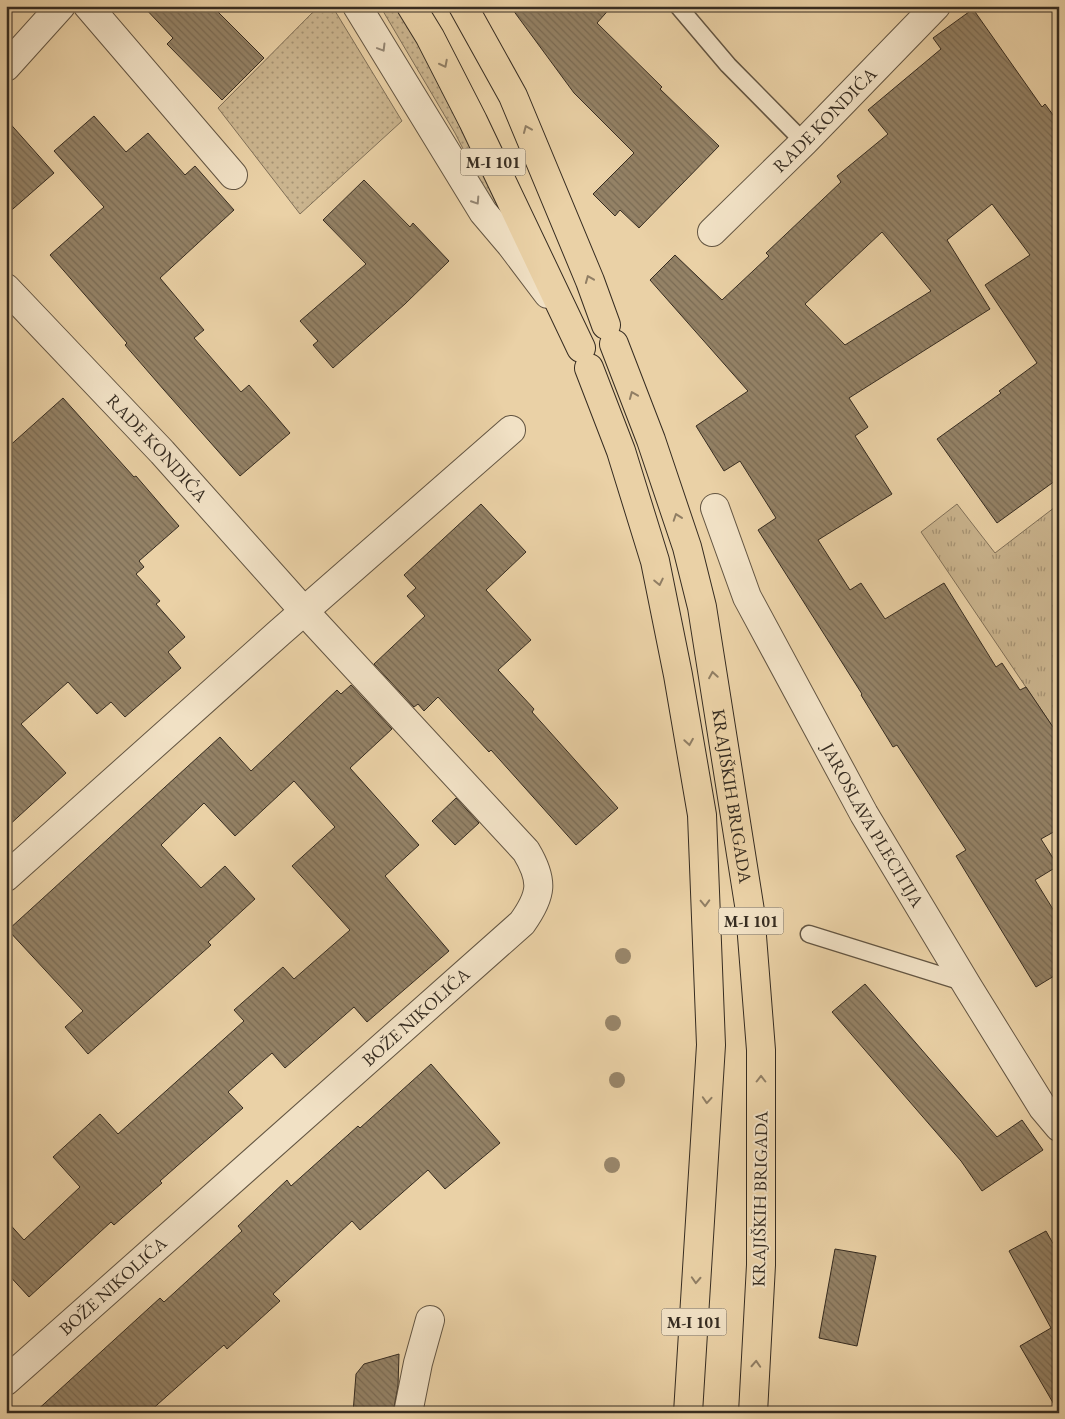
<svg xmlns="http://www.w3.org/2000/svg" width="1065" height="1419" viewBox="0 0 1065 1419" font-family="'EB Garamond',serif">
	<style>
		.grass { fill: url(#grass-dots); stroke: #807058 }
		.park { fill: url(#park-tufts); stroke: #807058 }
		.building { fill: url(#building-back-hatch); stroke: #362c21; fill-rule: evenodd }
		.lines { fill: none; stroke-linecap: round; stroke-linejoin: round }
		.service-casing { stroke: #635542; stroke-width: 19 }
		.minor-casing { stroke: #635542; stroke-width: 30 }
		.primary-casing { stroke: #362c21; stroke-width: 30 }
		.service { stroke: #f1e1c5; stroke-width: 16 }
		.minor { stroke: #f1e1c5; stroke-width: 28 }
		.primary { stroke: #ead1a6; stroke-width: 28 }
		.tree { fill: #988569 }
		.oneway { stroke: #948673 }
		.oneway2 { stroke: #907e64 }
		.labels { text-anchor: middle; stroke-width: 4; stroke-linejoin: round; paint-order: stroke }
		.shield { fill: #f1e1c5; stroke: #6e6252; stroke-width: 1 }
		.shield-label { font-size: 16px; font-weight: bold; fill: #362c21 }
		.street-label { font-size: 18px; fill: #362c21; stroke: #f1e1c5 }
	</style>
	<defs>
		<pattern id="grass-dots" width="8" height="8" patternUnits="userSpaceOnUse" patternTransform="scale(1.25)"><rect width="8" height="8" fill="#cbb58f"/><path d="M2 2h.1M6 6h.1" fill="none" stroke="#a69374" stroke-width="1.8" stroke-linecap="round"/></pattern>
		<pattern id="park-tufts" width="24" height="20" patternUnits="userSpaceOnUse" patternTransform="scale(1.25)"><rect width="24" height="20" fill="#cbb58f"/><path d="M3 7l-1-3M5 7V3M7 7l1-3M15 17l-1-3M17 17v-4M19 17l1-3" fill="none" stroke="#a69374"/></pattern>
		<pattern id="building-back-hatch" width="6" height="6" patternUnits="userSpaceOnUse" patternTransform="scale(1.25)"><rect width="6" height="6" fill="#948266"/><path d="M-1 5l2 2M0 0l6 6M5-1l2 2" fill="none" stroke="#7a6b54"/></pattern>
	</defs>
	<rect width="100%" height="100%" fill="#ead1a6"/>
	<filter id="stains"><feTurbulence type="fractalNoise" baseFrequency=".004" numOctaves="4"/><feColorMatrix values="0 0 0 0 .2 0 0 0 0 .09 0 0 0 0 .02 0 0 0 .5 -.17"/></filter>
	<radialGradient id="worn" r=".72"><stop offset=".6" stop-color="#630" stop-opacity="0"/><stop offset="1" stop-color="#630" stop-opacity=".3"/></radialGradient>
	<path class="grass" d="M319,6H332L402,121L300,214L218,108Z
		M380,6H395L433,69L494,195L496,202L494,204L490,202L455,133Z"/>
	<path class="park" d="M957,504L995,553L1059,504V736L921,532Z"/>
	<path class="building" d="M143,6H212L264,58L222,100L167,44L173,38Z
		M510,6H612L597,23L662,87L660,89L719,146L639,228L620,210L615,216L593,194L634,153L574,93Z
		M973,9L1042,107L1045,104L1059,123V478L997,523L937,439L1001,393L999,391L1037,363L985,285L1030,255L992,204L947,240L990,309L849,398L868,427L855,436L892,494L818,540L850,590L861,583L885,619L944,583L996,667L1002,663L1020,690L1026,687L1059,736V829L1041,839L1058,866L1035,880L1059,919V973L1036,987L956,856L966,850L897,745L893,747L861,695L862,694L758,530L776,518L740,461L724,471L696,426L748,391L650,280L675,255L722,300L769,256L766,253L841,182L837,176L888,134L868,110L941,49L933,38ZM882,232L931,291L845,345L805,304Z
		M94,116L126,152L148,133L185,175L195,166L234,210L160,278L204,330L194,338L241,392L249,385L290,433L240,476L164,390L125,345L127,343L50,255L104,207L54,151Z
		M6,119L54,173L6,215Z
		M364,180L410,227L413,223L449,261L405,304L333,368L313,345L318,341L300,321L366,264L323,220Z
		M63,398L134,477L136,476L179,526L139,561L144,567L136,574L160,601L156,604L185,637L168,652L181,668L125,717L111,702L97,714L68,682L21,724L66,773L6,828V449Z
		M481,504L526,552L486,590L531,640L498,670L534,709L532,712L618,808L576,845L491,750L489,752L438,697L424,711L418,704L414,707L374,664L425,616L407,596L416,588L404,575Z
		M351,685L392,729L350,768L419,845L385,876L449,951L367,1022L354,1007L285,1068L272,1053L228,1092L243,1108L160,1181L162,1183L114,1225L111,1222L29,1297L6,1272V1220L24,1240L80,1187L53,1157L100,1114L118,1134L244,1021L234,1010L283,967L294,979L350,930L292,866L335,827L294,781L235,836L204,803L161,845L201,888L225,866L255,899L208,942L211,945L88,1054L65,1027L83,1011L8,930L220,737L251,771L337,690L341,694Z
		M456,798L479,823L455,845L432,821Z
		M865,984L997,1137L1022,1120L1043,1150L982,1191L961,1161L832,1012Z
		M431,1064L500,1143L445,1189L428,1170L360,1230L352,1221L273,1294L280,1301L227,1349L224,1345L148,1413H34L160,1298L164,1302L242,1231L238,1226L287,1180L291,1186L358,1126L360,1128Z
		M1046,1231L1059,1254V1413L1020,1346L1051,1328L1009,1251Z
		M835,1249L876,1256L857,1346L819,1338Z
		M399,1354L398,1386L393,1413H353L356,1374L364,1364Z"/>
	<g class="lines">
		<defs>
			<path id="service" d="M678,6L728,65L804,142
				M809,934L966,983"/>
			<g id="minor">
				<path d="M88,6L233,175"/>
				<path d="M357,6L483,212L511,245L548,294"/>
				<path d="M6,67L61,6"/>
				<path id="s1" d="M712,232L804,142L936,6"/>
				<path id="s2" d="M6,288L162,452L304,611L526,851C544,881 542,895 522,923L6,1381"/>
				<path id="s3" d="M715,508L747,597L864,814L968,987L1043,1108L1059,1127"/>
				<path d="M6,877L279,633L511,430"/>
				<path d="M408,1413L418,1363L430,1320"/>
			</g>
			<g id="primary">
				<path d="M411,6L430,37L473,121L581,348"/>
				<path d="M463,6L513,96L590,281L606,325"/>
				<path id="s4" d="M614,344L651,440L687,547L702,607L750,911L761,1050V1265L753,1413"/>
				<path d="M589,368L621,451L655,561L678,675L702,815L711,1045L688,1413"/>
			</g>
		</defs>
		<use href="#service" class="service-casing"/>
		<use href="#minor" class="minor-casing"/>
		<use href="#primary" class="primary-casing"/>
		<use href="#service" class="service"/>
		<use href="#minor" class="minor"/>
		<use href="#primary" class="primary"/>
	</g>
	<g class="tree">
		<circle cx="623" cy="956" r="8"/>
		<circle cx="613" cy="1023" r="8"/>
		<circle cx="617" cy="1080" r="8"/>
		<circle cx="612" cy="1165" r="8"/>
	</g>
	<defs><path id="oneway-chevron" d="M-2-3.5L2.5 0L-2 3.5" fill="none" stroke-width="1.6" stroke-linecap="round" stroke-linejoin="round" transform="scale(1.25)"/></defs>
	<g class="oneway">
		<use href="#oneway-chevron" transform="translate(382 48) rotate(59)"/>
		<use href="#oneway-chevron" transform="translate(476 201) rotate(57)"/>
	</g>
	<g class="oneway2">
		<use href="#oneway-chevron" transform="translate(444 64) rotate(63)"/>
		<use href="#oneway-chevron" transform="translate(527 129) rotate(-113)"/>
		<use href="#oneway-chevron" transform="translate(589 279) rotate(-112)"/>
		<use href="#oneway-chevron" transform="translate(633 395) rotate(-112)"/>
		<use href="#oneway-chevron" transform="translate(677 517) rotate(-109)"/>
		<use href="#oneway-chevron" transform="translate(659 582) rotate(78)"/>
		<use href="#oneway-chevron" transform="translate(713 675) rotate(-99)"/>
		<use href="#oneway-chevron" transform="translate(689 742) rotate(81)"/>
		<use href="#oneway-chevron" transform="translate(705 903) rotate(88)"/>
		<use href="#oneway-chevron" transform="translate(761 1079) rotate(-90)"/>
		<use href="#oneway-chevron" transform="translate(707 1100) rotate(94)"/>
		<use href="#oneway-chevron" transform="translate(696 1280) rotate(93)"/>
		<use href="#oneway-chevron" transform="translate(756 1364) rotate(-87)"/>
	</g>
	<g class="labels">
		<g class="shield">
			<rect x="460.5" y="148.5" width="65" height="27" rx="4"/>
			<rect x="718.5" y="907.5" width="65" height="27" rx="4"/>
			<rect x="661.5" y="1308.5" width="65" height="27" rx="4"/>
		</g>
		<g class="shield-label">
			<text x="493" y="168">M-I 101</text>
			<text x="751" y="927">M-I 101</text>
			<text x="694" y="1328">M-I 101</text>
		</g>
		<g class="street-label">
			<text dy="6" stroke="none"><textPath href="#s1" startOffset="159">RADE KONDIĆA</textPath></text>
			<text dy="6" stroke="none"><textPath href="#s2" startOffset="220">RADE KONDIĆA</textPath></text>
			<text dy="6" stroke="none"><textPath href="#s4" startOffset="469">KRAJIŠKIH BRIGADA</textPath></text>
			<text dy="6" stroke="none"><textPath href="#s3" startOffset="355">JAROSLAVA PLECITIJA</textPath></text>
			<text transform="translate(416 1017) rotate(-42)" y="6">BOŽE NIKOLIĆA</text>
			<text transform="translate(760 1199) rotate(-89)" y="6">KRAJIŠKIH BRIGADA</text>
			<text transform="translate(113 1286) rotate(-42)" y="6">BOŽE NIKOLIĆA</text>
		</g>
	</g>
	<rect width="1065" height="1419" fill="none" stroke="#ead1a6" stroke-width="25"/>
	<rect x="8" y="8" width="1050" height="1404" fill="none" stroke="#362c21" stroke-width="2.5"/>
	<rect x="12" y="12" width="1040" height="1394" fill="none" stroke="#362c21"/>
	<rect width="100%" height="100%" filter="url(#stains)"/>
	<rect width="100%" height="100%" fill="url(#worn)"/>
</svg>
